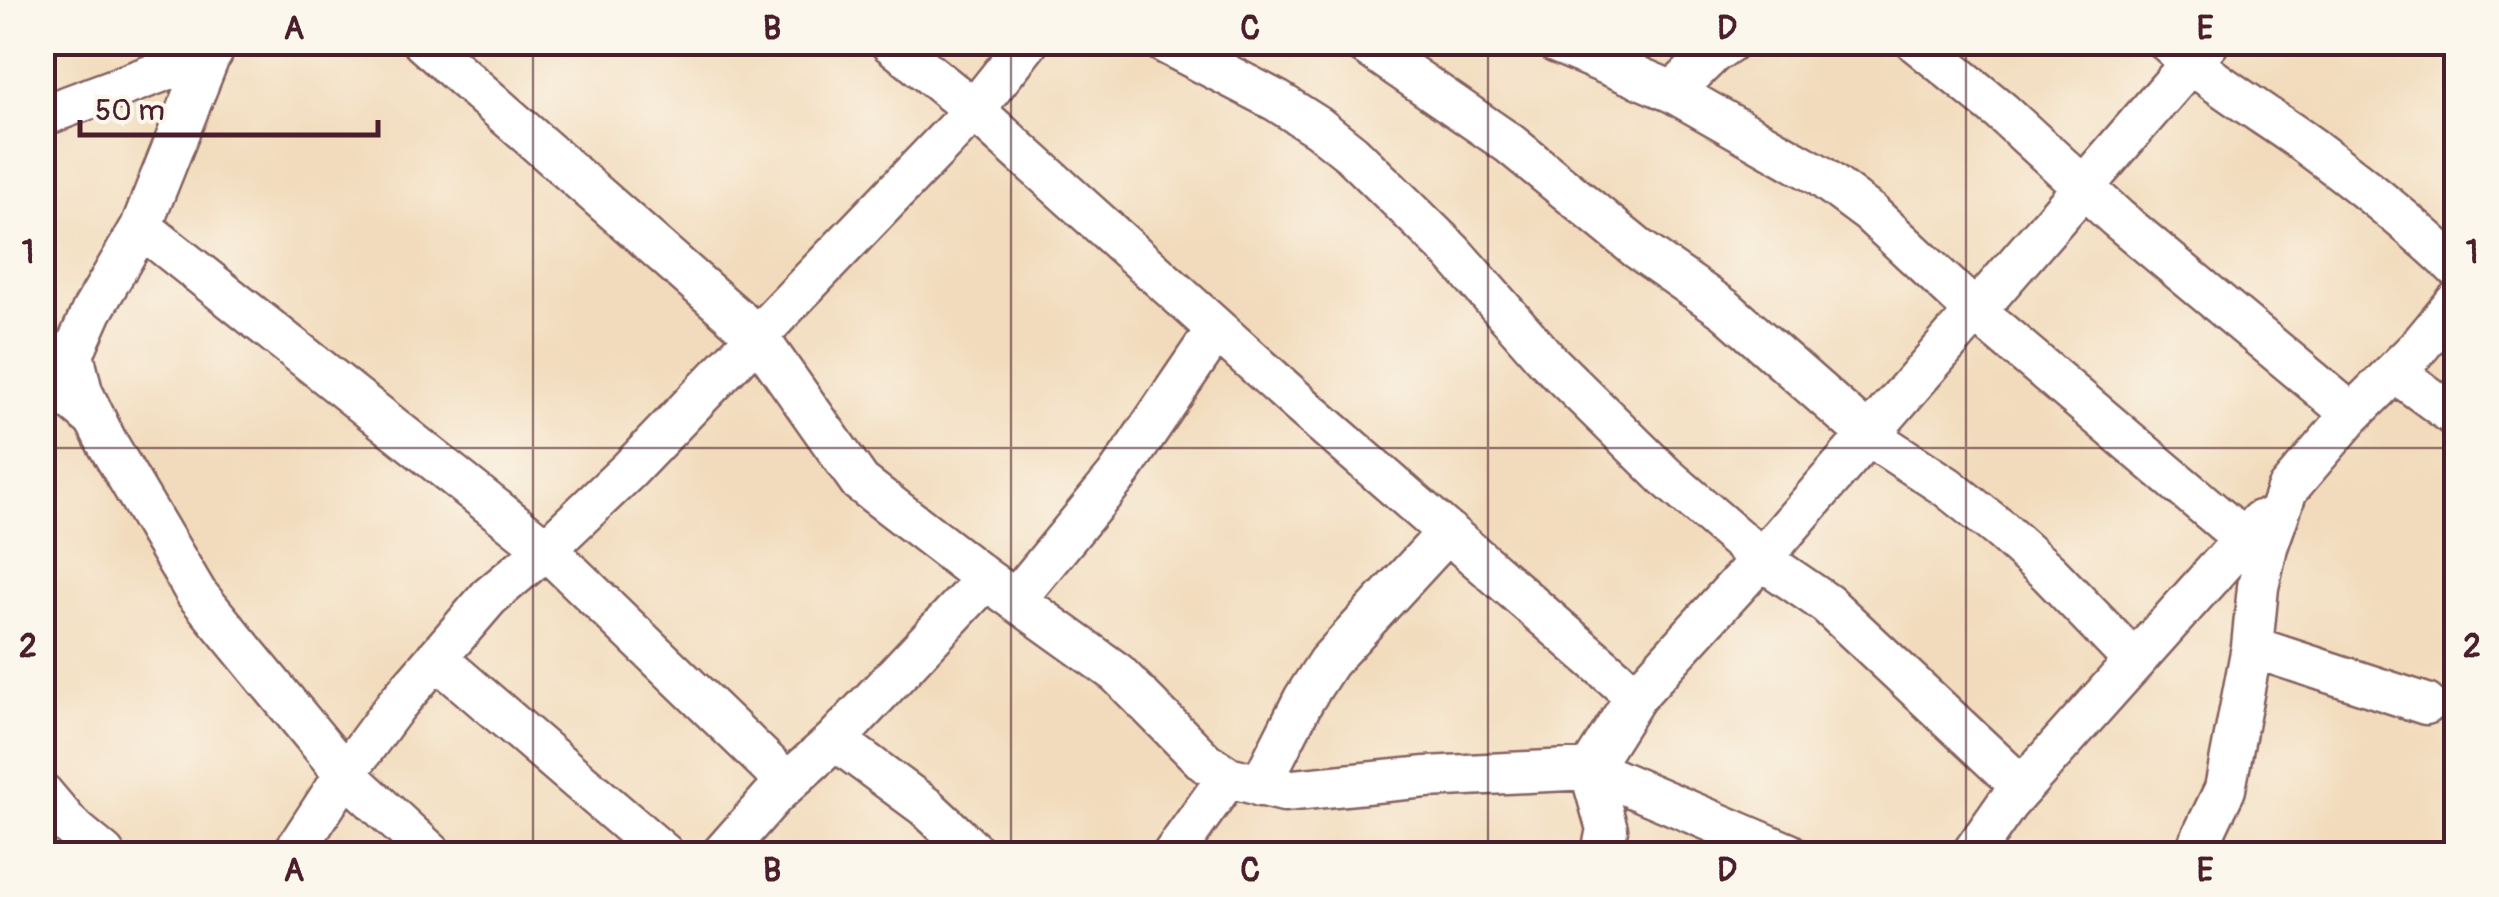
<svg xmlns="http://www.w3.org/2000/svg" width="2499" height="897" viewBox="0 0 2499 897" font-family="Pangolin,sans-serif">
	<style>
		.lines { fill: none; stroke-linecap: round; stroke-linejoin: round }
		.street-casing { stroke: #85615e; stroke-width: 45 }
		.street { stroke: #fff; stroke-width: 40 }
		.grid { fill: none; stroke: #4a1f2b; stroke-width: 2.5; stroke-opacity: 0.55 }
		.neatline { fill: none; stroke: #4a1f2b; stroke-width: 4 }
		.grid-label { font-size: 32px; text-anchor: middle; font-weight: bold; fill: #4a1f2b }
	</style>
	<rect width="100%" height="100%" fill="#fbf7ec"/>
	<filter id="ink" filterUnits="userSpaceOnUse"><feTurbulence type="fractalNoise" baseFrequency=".01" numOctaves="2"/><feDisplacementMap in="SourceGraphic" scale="20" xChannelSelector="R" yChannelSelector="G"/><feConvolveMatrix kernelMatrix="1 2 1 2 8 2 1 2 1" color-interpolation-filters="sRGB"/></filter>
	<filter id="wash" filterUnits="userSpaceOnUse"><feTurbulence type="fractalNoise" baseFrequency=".0048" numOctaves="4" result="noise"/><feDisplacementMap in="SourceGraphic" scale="40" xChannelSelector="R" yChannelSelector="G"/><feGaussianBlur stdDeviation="2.25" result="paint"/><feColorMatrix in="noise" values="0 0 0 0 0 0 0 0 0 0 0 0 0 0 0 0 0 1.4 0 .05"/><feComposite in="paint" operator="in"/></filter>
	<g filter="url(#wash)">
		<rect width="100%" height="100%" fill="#f2dbbc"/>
	</g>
	<g filter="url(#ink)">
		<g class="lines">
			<defs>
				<path id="street" d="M215,42L141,227L92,311L73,354L82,392L106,441L196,593L345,774L432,854
					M423,42L757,336L860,482L986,579L1117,673L1205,762L1228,777L1284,791L1426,777L1590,769L1789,854
					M890,42L974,110L1301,405L1636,696
					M1163,42L1277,101L1318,127L1352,154L1452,252L1547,360L1665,476L1761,559L1827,604L2022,787
					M1362,42L1510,144L1637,248L1726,310L1868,435L1947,487L2001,530L2049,573L2134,661
					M1555,42L1673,92L1819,175L1870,213L1975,311L2244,539
					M1916,42L2002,112L2117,218L2352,414
					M2168,42C2211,84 2264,113 2312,148C2362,185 2412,225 2456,267
					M1673,92L1713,53L1729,42
					M42,116L212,53
					M141,227L546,549L787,782
					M2395,372L2456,417
					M42,375L93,418
					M1015,600L1117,476L1217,329
					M2252,647L2426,704
					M436,658L664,854
					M835,740L926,807L976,854
					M1260,786L1304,699L1328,662L1448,532
					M42,793L70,826L104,854
					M293,854L345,774L396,705L489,597L546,549L629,470L974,110L1028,42
					M722,854L774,795L835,740L986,579
					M1173,854L1228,777
					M1602,854L1607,829L1590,769L1636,696L1761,559L2209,42
					M1972,854L2007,804L2260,521
					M2194,854L2225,789L2252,647L2258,587L2267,547L2287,490L2352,414L2417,349L2456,302"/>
			</defs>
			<use href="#street" class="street-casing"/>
			<use href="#street" class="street"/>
		</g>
	</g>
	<path class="grid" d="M533,42V854M1011,42V854M1488,42V854M1966,42V854M42,448H2456"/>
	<rect width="2499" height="897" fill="none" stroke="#fbf7ec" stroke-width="110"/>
	<path d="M80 120v15h298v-15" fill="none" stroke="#4a1f2b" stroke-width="5"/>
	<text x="95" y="120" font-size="30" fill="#4a1f2b" stroke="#fbf7ec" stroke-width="8" paint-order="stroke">50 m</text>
	<rect x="55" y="55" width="2389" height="787" class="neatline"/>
	<g class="grid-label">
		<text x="294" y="39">A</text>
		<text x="772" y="39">B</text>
		<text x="1250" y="39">C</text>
		<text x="1727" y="39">D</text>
		<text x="2205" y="39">E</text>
		<text x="28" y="263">1</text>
		<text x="2472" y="263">1</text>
		<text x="28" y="657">2</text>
		<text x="2472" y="657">2</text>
		<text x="294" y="881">A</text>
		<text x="772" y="881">B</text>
		<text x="1250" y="881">C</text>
		<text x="1727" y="881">D</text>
		<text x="2205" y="881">E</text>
	</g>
</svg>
